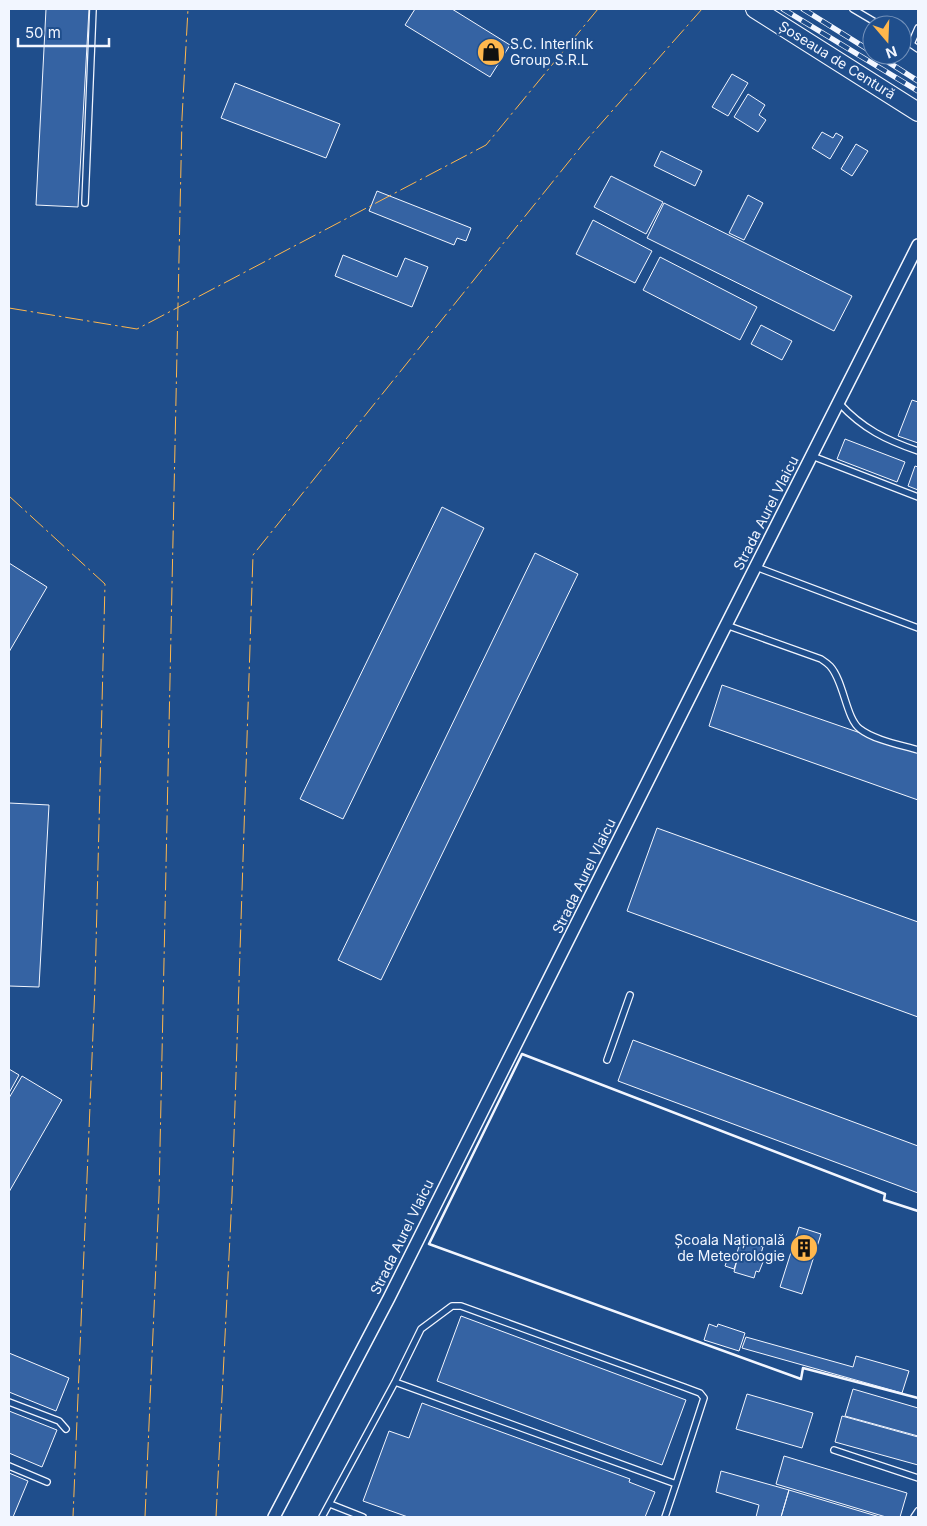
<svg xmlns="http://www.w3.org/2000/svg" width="927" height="1526" viewBox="0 0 927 1526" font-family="Inter,sans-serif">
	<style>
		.building { fill: #3563a3; stroke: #f2f6ff }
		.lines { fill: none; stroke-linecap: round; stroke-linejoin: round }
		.lane-casing { stroke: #f2f6ff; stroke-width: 8 }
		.street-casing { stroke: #f2f6ff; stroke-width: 14 }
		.primary-casing { stroke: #f2f6ff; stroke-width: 20 }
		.lane { stroke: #1f4e8c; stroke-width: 5.5 }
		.street { stroke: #1f4e8c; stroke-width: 11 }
		.primary { stroke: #1f4e8c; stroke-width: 18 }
		.rail-casing { stroke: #f2f6ff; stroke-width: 5.5 }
		.rail { stroke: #1f4e8c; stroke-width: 4; stroke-dasharray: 11; stroke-linecap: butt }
		.wall { stroke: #f2f6ff; stroke-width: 2.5 }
		.power { stroke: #ffb74d; stroke-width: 1; stroke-dasharray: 18 4 2.5 4; stroke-linecap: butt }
		.labels { text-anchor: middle; stroke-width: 4; stroke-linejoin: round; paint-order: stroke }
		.poi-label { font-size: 14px; fill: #f2f6ff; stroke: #1f4e8c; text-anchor: start }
		.street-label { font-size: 14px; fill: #f2f6ff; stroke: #1f4e8c }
	</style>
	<rect width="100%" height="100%" fill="#1f4e8c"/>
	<path class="building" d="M46,9H89L78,207L36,205Z
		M415,9H452L510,45L490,77L405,25Z
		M732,74L748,83L728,116L712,107Z
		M235,83L340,124L326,158L221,118Z
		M748,94L765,105L759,115L766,120L758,132L734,117Z
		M822,132L833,138L836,133L843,137L830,159L812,148Z
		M856,144L868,151L852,176L841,169Z
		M661,151L702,171L695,186L654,166Z
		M611,176L663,202L646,234L594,207Z
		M377,191L471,228L466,241L457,238L454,245L369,211Z
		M748,195L763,203L744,240L729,233Z
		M664,203L852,296L834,331L647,238Z
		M593,220L652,251L635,283L576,254Z
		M343,255L397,277L405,258L428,267L412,307L335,276Z
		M660,257L757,307L740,340L643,290Z
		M761,325L792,341L782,360L751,344Z
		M912,400L918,402V443L898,436Z
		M845,439L905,462L897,482L837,459Z
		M915,466L918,467V490L908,486Z
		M442,507L484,528L343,819L300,799Z
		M535,553L578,574L381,980L338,960Z
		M9,563L47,587L9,652Z
		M722,685L918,753V800L709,726Z
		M9,803L49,805L39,987L9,986Z
		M657,828L918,922V1017L627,911Z
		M633,1040L918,1146V1193L618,1081Z
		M9,1069L19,1075L9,1093Z
		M22,1076L62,1100L9,1192V1098Z
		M799,1227L821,1234L802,1294L780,1287Z
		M741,1240L763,1247L759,1260L763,1262L759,1272L756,1271L754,1278L734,1272L737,1260L735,1259Z
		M728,1257L737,1260L734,1269L725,1266Z
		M461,1316L686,1400L662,1465L437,1381Z
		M709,1324L717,1327L718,1324L745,1333L739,1351L704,1340Z
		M746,1337L853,1367L856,1356L909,1371L902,1393L742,1348Z
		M9,1353L69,1378L56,1411L9,1392Z
		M853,1389L918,1408V1436L845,1416Z
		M747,1394L813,1413L802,1448L736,1429Z
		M422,1403L630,1479L629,1482L655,1492L645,1517H408L363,1501L389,1431L409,1438Z
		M9,1411L57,1430L42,1467L9,1453Z
		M842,1416L918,1437V1465L835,1442Z
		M784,1456L907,1493L900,1517H886L776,1484Z
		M721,1471L789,1490L781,1517H756L759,1505L716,1492Z
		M9,1473L28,1481L13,1517L9,1516Z
		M789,1490L880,1517H781Z"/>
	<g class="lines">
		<defs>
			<path id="lane" d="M853,9L880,25
				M902,38L918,49
				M911,44L918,28
				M85,203L93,9
				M839,403C863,429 886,440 918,451
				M812,456L918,497
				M756,567L918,628
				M726,625L821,659C824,661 828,664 830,666C844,681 846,719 860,729C874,740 901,745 918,750
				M607,1060L630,995
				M9,1402L59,1421L66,1429
				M834,1450L918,1478
				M9,1466L47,1482
				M330,1504L363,1517
				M322,1517L395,1382L421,1329L452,1306H461L684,1387L700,1393L704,1398L676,1484L395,1382
				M665,1517L676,1484
				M914,1517L918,1511"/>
			<path id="street" d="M274,1517L389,1298L717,643L918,245"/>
			<path id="primary" d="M755,9L918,112"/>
		</defs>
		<use href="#lane" class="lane-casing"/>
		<use href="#street" class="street-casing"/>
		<use href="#primary" class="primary-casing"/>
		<use href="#lane" class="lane"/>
		<use href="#street" class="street"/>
		<use href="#primary" class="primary"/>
		<defs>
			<path id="rail" d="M783,9L918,91
				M803,9L872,52
				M877,55L918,81"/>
		</defs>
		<use href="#rail" class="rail-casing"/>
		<use href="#rail" class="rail"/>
		<path class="wall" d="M918,1211L884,1200L885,1194L522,1054L429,1244L801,1379L803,1368L918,1398"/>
		<path class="power" d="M9,308L137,329L486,145L598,9
			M9,496L105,584L95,985L73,1517
			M145,1517L159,1195L182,118L188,9
			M216,1517L232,1196L253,555L583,144L702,9"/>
	</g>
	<defs>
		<symbol id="shop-disc" viewBox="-11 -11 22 22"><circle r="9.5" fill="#ffb74d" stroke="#1f4e8c"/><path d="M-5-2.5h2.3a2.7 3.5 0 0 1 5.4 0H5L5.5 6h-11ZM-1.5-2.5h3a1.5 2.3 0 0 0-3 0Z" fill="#111"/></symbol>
		<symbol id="building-disc" viewBox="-11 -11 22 22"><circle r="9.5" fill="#ffb74d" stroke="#1f4e8c"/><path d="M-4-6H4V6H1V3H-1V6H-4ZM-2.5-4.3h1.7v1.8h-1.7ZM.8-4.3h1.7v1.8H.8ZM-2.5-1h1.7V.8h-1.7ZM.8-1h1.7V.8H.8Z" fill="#111"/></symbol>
	</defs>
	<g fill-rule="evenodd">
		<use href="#shop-disc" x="475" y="36" width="32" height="32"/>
		<use href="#building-disc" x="788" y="1232" width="32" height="32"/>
	</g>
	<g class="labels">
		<g class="poi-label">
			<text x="510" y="49">S.C. Interlink<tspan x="510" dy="16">Group S.R.L</tspan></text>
			<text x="785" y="1245" text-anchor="end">Școala Națională<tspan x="785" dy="16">de Meteorologie</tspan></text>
		</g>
		<g class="street-label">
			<text transform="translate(837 60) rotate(32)" y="5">Șoseaua de Centură</text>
			<text transform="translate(766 513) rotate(-63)" y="5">Strada Aurel Vlaicu</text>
			<text transform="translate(584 876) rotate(-64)" y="5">Strada Aurel Vlaicu</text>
			<text transform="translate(402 1237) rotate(-64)" y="5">Strada Aurel Vlaicu</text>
		</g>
	</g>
	<rect width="927" height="1526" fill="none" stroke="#f2f6ff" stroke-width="20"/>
	<g transform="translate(887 40) rotate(161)"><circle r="24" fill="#1f4e8c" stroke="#7391ba"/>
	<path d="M0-4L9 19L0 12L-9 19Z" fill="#ffb74d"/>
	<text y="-8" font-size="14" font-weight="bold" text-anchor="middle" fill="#f2f6ff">N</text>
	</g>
	<path d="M18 38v8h91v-8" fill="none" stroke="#f2f6ff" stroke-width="2.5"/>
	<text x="25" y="38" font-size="15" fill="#f2f6ff" stroke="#1f4e8c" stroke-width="4" paint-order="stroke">50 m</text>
</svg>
